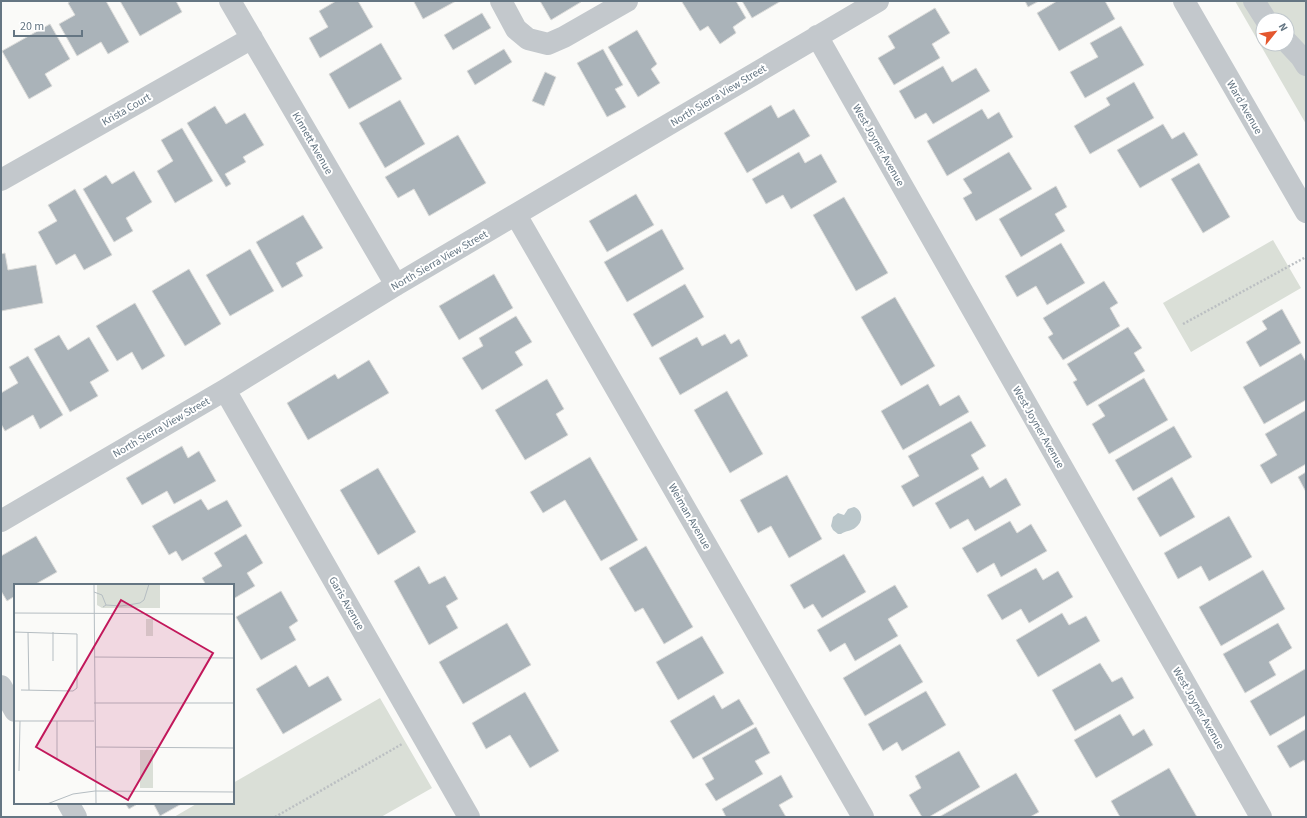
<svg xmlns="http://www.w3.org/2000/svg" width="1307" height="818" viewBox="0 0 1307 818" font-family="'Source Sans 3',sans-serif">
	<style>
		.green { fill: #dadfd7; fill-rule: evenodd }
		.water { fill: #bbc7cb }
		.building { fill: #aab3b9; stroke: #dcdcda }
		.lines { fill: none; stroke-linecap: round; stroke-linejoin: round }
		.path { stroke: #bbbfc2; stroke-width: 2.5; stroke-dasharray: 2 2; stroke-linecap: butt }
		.minor { stroke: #c3c8cc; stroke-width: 22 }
		.tertiary { stroke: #c3c8cc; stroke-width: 22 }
		.labels { text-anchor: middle; stroke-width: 4; stroke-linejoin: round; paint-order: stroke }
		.street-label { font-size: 11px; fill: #657683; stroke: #fff }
		.inset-road { fill: none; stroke: #b5bdc2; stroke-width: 1 }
		.view { fill: #c2185b; fill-opacity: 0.15; stroke: #c2185b; stroke-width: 2 }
		.inset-edge { fill: none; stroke: #657683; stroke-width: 2 }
	</style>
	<rect width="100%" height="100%" fill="#fafaf8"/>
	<path class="green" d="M1235,1H1306V124ZM1263,20H1287V44H1263Z
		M1273,240L1301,288L1191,352L1163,303Z
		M380,698L432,788L381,817H174L198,803H233V783Z"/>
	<path class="water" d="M854,507C863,510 864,522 855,528C851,531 845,531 841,534H838L833,530L831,526L833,517L838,513L844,515L848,509Z"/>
	<path class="building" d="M71,1H106L129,42L108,54L101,42L77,56L59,24L75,15L68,3Z
		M120,1H176L182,12L140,36Z
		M336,1H358L373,27L320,58L309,38L328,27L319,11Z
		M416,1H456L423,19L414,2Z
		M540,1H580L581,2L551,20Z
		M684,1H736L746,18L733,27L736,33L720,44L708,26L700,31L682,2Z
		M742,1H781L752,18Z
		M1025,1H1039L1028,7Z
		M1057,1H1105L1115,19L1059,51L1037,13Z
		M935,8L950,33L932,44L940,58L894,85L878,58L895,48L888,36Z
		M482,13L491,28L453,50L444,35Z
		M50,24L70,59L45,74L52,86L29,99L2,51Z
		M1121,26L1144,65L1085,98L1070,72L1098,57L1090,43Z
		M637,30L657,64L651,69L660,83L638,97L608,47Z
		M381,43L402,79L349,109L329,74Z
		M504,49L512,62L475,85L467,71Z
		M603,49L623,85L615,89L626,107L607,117L577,63Z
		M943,66L952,82L976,68L990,91L933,124L926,113L915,119L899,91Z
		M545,72L556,77L544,106L532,101Z
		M1134,82L1154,118L1090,154L1074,126L1110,105L1106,98Z
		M400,100L425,144L385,168L359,123Z
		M771,105L778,118L794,109L810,136L747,173L724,133Z
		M215,106L226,124L245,113L264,145L243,157L246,162L225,174L231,184L226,187L187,123Z
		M982,109L988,119L999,112L1013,137L947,176L927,141Z
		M1163,124L1172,139L1184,132L1198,155L1140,188L1117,150Z
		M182,128L213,181L175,203L157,171L173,161L161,140Z
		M458,135L486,183L429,216L414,189L398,198L385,177Z
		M799,152L805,163L821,154L837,182L791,209L783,195L766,204L752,179Z
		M1009,152L1032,189L976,221L963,198L972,193L963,179Z
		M1199,163L1230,217L1203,233L1171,179Z
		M134,171L152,202L126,218L133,231L114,242L83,189L106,175L112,184Z
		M1056,186L1067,207L1055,214L1065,231L1021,257L999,219Z
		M75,189L112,255L84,270L75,254L56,265L38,232L57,221L48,205Z
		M636,194L654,225L607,252L589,221Z
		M844,197L888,273L856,291L813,215Z
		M303,215L323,248L296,263L303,276L282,288L256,242Z
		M662,229L684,269L627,302L604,262Z
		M1061,243L1085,283L1047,305L1036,286L1017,297L1005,276Z
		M250,249L274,291L230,316L206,275Z
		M5,253L8,270L36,265L43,303L1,311V254Z
		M189,269L221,324L185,346L152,291Z
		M494,274L513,308L459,340L439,306Z
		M1104,281L1118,303L1110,308L1120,326L1063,360L1048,337L1053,334L1043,318Z
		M685,284L704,317L652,347L633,314Z
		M895,297L935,366L901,386L861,317Z
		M135,303L165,356L142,370L132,352L117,361L96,326Z
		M1282,309L1301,343L1260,367L1246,342L1267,329L1262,321Z
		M516,316L532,342L515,352L523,365L482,390L462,358L483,346L479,338Z
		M1128,327L1142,348L1134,353L1145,371L1087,406L1073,382L1077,380L1067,364Z
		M725,334L731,344L739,339L748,356L680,395L659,358L697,337L702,346Z
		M59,335L68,350L89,337L109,371L90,382L98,396L70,412L34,349Z
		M1301,353L1306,362V400L1264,424L1243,387Z
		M28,356L63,415L40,429L33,415L5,431L1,424V393L18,383L9,367Z
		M369,360L389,393L308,440L287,403L335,374L338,379Z
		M1144,378L1168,420L1109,454L1092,424L1105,416L1098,405Z
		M547,379L564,409L556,414L568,435L525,460L495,410Z
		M928,384L940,406L959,395L969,412L903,450L881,411Z
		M727,391L763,454L730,473L694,410Z
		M1306,410V464L1271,484L1260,465L1277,455L1265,434Z
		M971,421L986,446L971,455L979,469L913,507L901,486L919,476L908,456Z
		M1174,426L1192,457L1133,491L1115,460Z
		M182,446L188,458L199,451L216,481L174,504L167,491L142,505L126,478Z
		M590,457L638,540L601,561L565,500L543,513L530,492Z
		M378,468L416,532L378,555L340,490Z
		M1306,472V492L1298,477Z
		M787,475L822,539L789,558L771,526L758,533L740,500Z
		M983,476L990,488L1006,478L1021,505L975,531L968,519L950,529L935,503Z
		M1172,477L1195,517L1160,537L1137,498Z
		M201,499L208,510L227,500L242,526L182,561L176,551L169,555L152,526Z
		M1229,516L1252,557L1209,581L1201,566L1178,579L1164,553Z
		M1010,521L1017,533L1031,524L1047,551L1001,577L994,563L977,573L962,548Z
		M246,534L263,563L247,573L255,586L233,599V585H206L202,578L222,566L214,553Z
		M36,536L57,572L34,585H15V596L7,601L1,591V556Z
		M646,546L693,627L664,644L643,608L635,612L609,568Z
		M844,554L866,592L822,618L813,604L804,609L790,585Z
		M419,566L429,584L445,576L458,599L446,606L458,628L429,645L394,581Z
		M1036,568L1043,580L1058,571L1073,597L1029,623L1021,609L1002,620L987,595Z
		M1263,570L1285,609L1221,646L1199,607Z
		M895,585L908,607L888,619L898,636L855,661L845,643L830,652L817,630Z
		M281,591L298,621L289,627L296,640L261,660L236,617Z
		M1062,613L1069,625L1086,616L1100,641L1038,677L1016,640Z
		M507,623L531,665L463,704L439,662Z
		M1278,623L1292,648L1269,662L1276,675L1245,693L1223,654Z
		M702,636L724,673L678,700L656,662Z
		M900,644L923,682L865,716L843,678Z
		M1100,663L1112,682L1122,677L1134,698L1075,731L1052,690Z
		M296,665L309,687L328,676L342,700L283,734L256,689Z
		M1305,669L1306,670V715L1270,736L1250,701Z
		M926,691L946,725L902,751L897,742L883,751L868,724Z
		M525,692L559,751L530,768L510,735L486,749L472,723Z
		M714,695L722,709L739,699L754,724L693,759L670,721Z
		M1120,714L1133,736L1144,729L1153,745L1096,778L1074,740Z
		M756,727L770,753L755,761L763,774L716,801L705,784L714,779L702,758Z
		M1306,729V764L1304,760L1290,768L1277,746Z
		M959,751L980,787L929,817H922L909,795L921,788L915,776Z
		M1169,768L1197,817H1120L1111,801Z
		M1016,773L1039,812L1030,817H939Z
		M781,775L793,797L779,805L786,817H726L722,809Z
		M125,803H139L129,809Z
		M153,803H183L160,816Z"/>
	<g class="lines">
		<path class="path" d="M1183,324L1306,257
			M275,817L402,744"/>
		<path class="minor" d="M230,1L396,285
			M501,1L516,29L528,39L548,44L564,37L627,1
			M1254,1L1266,20
			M817,36L1261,817
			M1287,42L1301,57L1306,65
			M1,180L252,38
			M516,215L863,817
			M225,390L469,817
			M1,521L225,390L396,285L878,1
			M1,686L15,711
			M68,803L76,817"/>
		<path class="tertiary" d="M1184,1L1306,212"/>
	</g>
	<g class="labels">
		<g class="street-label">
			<text transform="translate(718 95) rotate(-31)" y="4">North Sierra View Street</text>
			<text transform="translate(1245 107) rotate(60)" y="4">Ward Avenue</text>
			<text transform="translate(126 109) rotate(-30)" y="4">Krista Court</text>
			<text transform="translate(313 143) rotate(60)" y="4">Kinnett Avenue</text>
			<text transform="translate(879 145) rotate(60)" y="4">West Joyner Avenue</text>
			<text transform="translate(439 260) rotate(-30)" y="4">North Sierra View Street</text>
			<text transform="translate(161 427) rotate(-30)" y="4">North Sierra View Street</text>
			<text transform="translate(1039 427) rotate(60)" y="4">West Joyner Avenue</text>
			<text transform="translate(690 516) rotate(60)" y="4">Weiman Avenue</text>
			<text transform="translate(347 603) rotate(60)" y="4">Garis Avenue</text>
			<text transform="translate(1199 708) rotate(60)" y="4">West Joyner Avenue</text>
		</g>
	</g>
	<g transform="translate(14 584)">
		<rect width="220" height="220" fill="#fafaf8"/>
		<path d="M83,0H146V24H88L83,21ZM132,35H139V52H132ZM126,166H139V204H126Z" fill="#dadfd7"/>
		<path class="inset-road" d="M80,0L82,220M80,8L88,11L92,21L89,23M92,21L107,22L126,19L130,16L135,0M0,29L220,30M0,48L63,50V104L59,107L7,106M14,48L15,106M39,48V77M80,73L220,74M80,119H220M0,137H80M81,163L220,164M43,176V137M5,187L6,137M33,220L59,210L81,207L220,208"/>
		<path class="view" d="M107,16L199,69L114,216L22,163Z"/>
		<rect width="220" height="220" class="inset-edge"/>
	</g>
	<rect width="1307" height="818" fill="none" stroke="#657683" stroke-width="4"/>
	<g transform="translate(1275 32) rotate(60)"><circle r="19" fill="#ffffff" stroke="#c1c8cd"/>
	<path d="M0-3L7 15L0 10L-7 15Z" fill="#e4572e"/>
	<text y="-6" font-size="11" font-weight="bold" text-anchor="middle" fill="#657683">N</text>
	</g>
	<path d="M14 30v6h68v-6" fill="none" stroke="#657683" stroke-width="2"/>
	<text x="20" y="30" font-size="12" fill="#657683" stroke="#ffffff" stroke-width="3" paint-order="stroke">20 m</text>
</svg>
